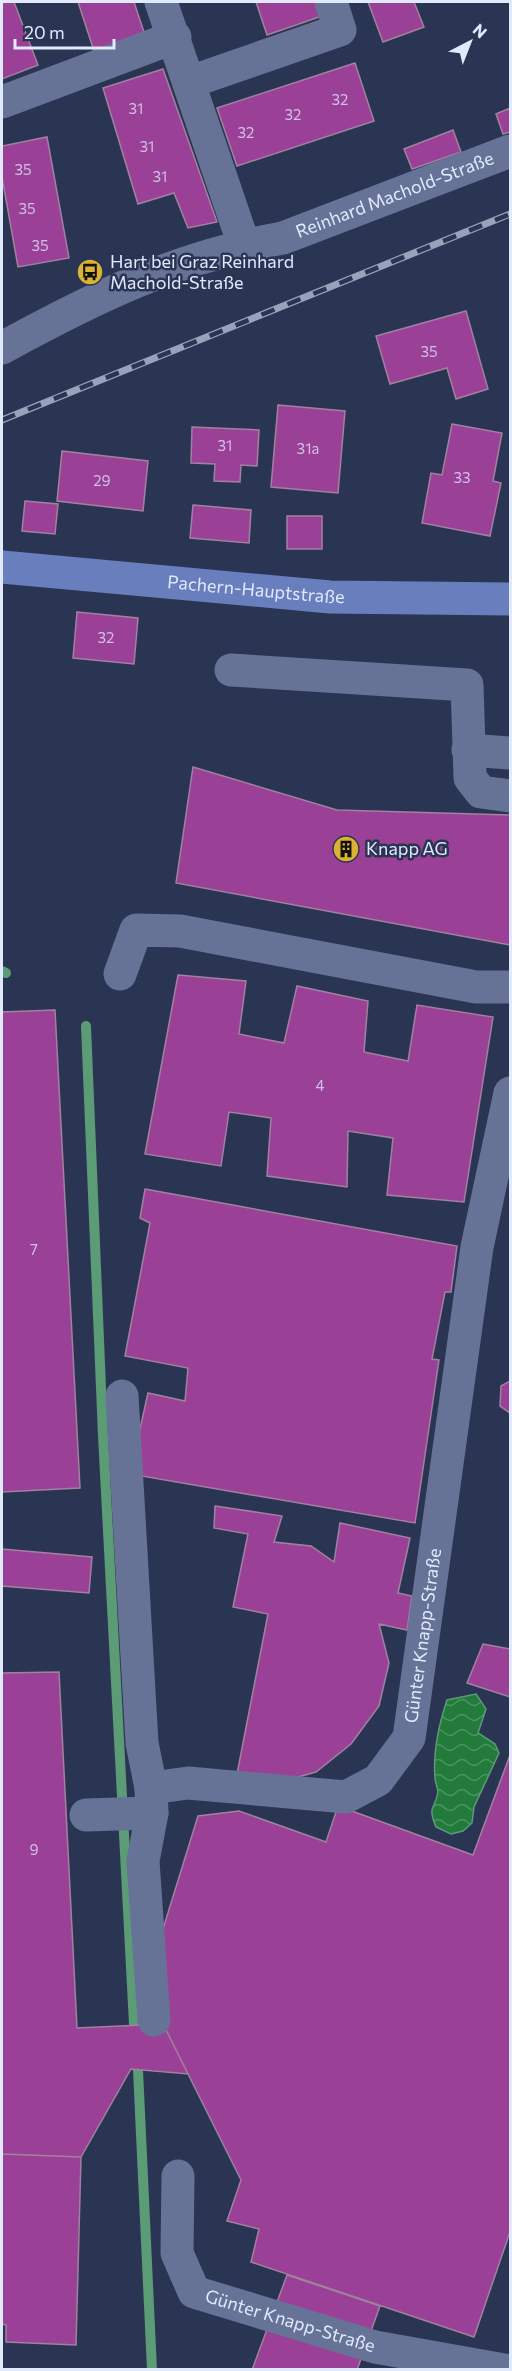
<svg xmlns="http://www.w3.org/2000/svg" width="512" height="2371" viewBox="0 0 512 2371" font-family="Commissioner,sans-serif">
	<style>
		.water { fill: url(#water-waves); stroke: #5b9b75; stroke-width: 1.5 }
		.lines { fill: none; stroke-linecap: round; stroke-linejoin: round }
		.stream { stroke: #5b9b75; stroke-width: 10 }
		.building { fill: #9a4197; stroke: #a1819e; stroke-width: 1.5 }
		.minor { stroke: #667396; stroke-width: 33 }
		.major { stroke: #697ebc; stroke-width: 33 }
		.rail-casing { stroke: #99a2ba; stroke-width: 7 }
		.rail { stroke: #2a3554; stroke-width: 4.5; stroke-dasharray: 14; stroke-linecap: butt }
		.labels { text-anchor: middle; stroke-width: 5; stroke-linejoin: round; paint-order: stroke }
		.number-label { font-size: 15px; fill: #cfbfe4 }
		.street-label { font-size: 18px; fill: #e1e9fd; stroke: #2a3554 }
		.poi-label { font-size: 18px; fill: #e1e9fd; stroke: #2a3554; text-anchor: start }
	</style>
	<defs>
		<pattern id="water-waves" width="16" height="10" patternUnits="userSpaceOnUse" patternTransform="scale(1.5)"><rect width="16" height="10" fill="#227a3b"/><path d="M0 5q4-4 8 0t8 0" fill="none" stroke="#4c9362"/></pattern>
	</defs>
	<rect width="100%" height="100%" fill="#2a3554"/>
	<path class="water" d="M476,1694L486,1709L478,1733L495,1744L499,1753L474,1807L472,1823L463,1831L451,1834L436,1827C427,1805 435,1810 438,1792C438,1788 435,1783 435,1778C433,1753 439,1724 447,1700Z"/>
	<g class="lines">
		<path class="stream" d="M2,971L6,973
			M86,1026L103,1436L134,2024
			M138,2070L152,2370"/>
	</g>
	<path class="building" d="M2,2H14L38,65L2,79Z
		M78,2H134L145,35L94,51Z
		M256,2H316L322,16L267,35Z
		M368,2H414L424,27L383,42Z
		M355,63L374,121L237,166L217,108Z
		M163,69L217,222L188,228L174,193L138,204L103,88Z
		M510,108V132L503,134L496,114Z
		M453,130L461,152L412,169L404,149Z
		M47,137L69,258L18,267L2,177V146Z
		M466,311L488,389L456,399L447,368L390,384L376,336Z
		M278,405L345,411L338,493L271,487Z
		M452,424L502,433L493,481L501,483L490,536L422,523L431,473L442,475Z
		M192,427L259,430L257,466L241,465L240,482L214,481L215,464L191,463Z
		M62,451L148,461L143,511L57,501Z
		M25,501L58,504L55,534L22,531Z
		M193,505L251,510L249,543L190,538Z
		M287,516H322V549H287Z
		M77,612L138,618L134,664L73,658Z
		M193,767L337,810L510,815V945L176,883Z
		M178,975L246,981L239,1034L284,1043L297,986L368,1001L364,1052L408,1061L417,1005L493,1017L464,1202L387,1195L393,1138L348,1131L347,1187L267,1176L271,1118L229,1112L221,1166L145,1154Z
		M55,1010L80,1488L2,1492V1012Z
		M145,1189L457,1246L451,1292H445L432,1359L439,1360L415,1523L130,1474L148,1393L185,1401L188,1368L125,1356L150,1223L140,1218Z
		M510,1381V1413L500,1406L501,1386Z
		M215,1506L282,1516L274,1542L311,1546L334,1562L340,1523L410,1538L398,1593L412,1596L407,1630L379,1624L389,1663L379,1706L351,1744L316,1772L280,1782L237,1774L268,1614L233,1607L248,1534L214,1528Z
		M2,1549L92,1557L89,1593L2,1586Z
		M483,1644L510,1649V1697L467,1683Z
		M59,1672L77,2028L163,2024L188,2074L131,2069L81,2157L2,2154V1673Z
		M510,1755V2232L474,2337L251,2262L259,2229L227,2221L241,2180L163,2024L162,1932L198,1816L239,1811L326,1842L338,1806L473,1855Z
		M2,2154L81,2157L76,2345L6,2342V2325L2,2324Z
		M287,2275L380,2306L357,2370H252Z"/>
	<g class="lines">
		<g class="minor">
			<path d="M161,2L244,245"/>
			<path d="M190,82L340,30L331,2"/>
			<path d="M2,102L175,37"/>
			<path id="s1" d="M2,348C93,298 179,256 283,238L510,151"/>
			<path d="M231,670L467,685L470,778L481,792L510,796"/>
			<path d="M468,750L510,753"/>
			<path d="M120,974L136,930L180,931L476,987H510"/>
			<path d="M122,1396L142,1743L151,1788"/>
			<path d="M86,1815L152,1813"/>
			<path id="s2" d="M154,2020L143,1861L152,1813L151,1788L188,1783L346,1797L378,1780L409,1738L477,1247L510,1093"/>
			<path id="s3" d="M178,2176L177,2253L194,2292L375,2347L504,2370"/>
		</g>
		<path class="major" id="s4" d="M2,567L330,597L510,599"/>
		<defs>
			<path id="rail" d="M2,420L510,214"/>
		</defs>
		<use href="#rail" class="rail-casing"/>
		<use href="#rail" class="rail"/>
	</g>
	<defs>
		<symbol id="bus-disc" viewBox="-11 -11 22 22"><circle r="9.5" fill="#dcb233" stroke="#2a3554"/><path d="M-5-6H5V4H4V6H2V4H-2V6H-4V4H-5ZM-3.5-4V0h7V-4ZM-3.5 1.2v1.5H-2V1.2ZM2 1.2v1.5H3.5V1.2Z" fill="#111"/></symbol>
		<symbol id="building-disc" viewBox="-11 -11 22 22"><circle r="9.5" fill="#dcb233" stroke="#2a3554"/><path d="M-4-6H4V6H1V3H-1V6H-4ZM-2.5-4.3h1.7v1.8h-1.7ZM.8-4.3h1.7v1.8H.8ZM-2.5-1h1.7V.8h-1.7ZM.8-1h1.7V.8H.8Z" fill="#111"/></symbol>
	</defs>
	<g fill-rule="evenodd">
		<use href="#bus-disc" x="75" y="257" width="30" height="30"/>
		<use href="#building-disc" x="331" y="834" width="30" height="30"/>
	</g>
	<g class="labels">
		<g class="number-label">
			<text x="340" y="105">32</text>
			<text x="136" y="114">31</text>
			<text x="293" y="120">32</text>
			<text x="246" y="138">32</text>
			<text x="147" y="152">31</text>
			<text x="23" y="175">35</text>
			<text x="160" y="182">31</text>
			<text x="27" y="214">35</text>
			<text x="40" y="251">35</text>
			<text x="429" y="357">35</text>
			<text x="225" y="451">31</text>
			<text x="308" y="454">31a</text>
			<text x="462" y="483">33</text>
			<text x="102" y="486">29</text>
			<text x="106" y="643">32</text>
			<text x="320" y="1091">4</text>
			<text x="34" y="1255">7</text>
			<text x="34" y="1855">9</text>
		</g>
		<g class="street-label">
			<text dy="6" stroke="none"><textPath href="#s1" startOffset="423">Reinhard Machold-Straße</textPath></text>
			<text dy="6" stroke="none"><textPath href="#s4" startOffset="255">Pachern-Hauptstraße</textPath></text>
			<text dy="6" stroke="none"><textPath href="#s2" startOffset="621">Günter Knapp-Straße</textPath></text>
			<text dy="6" stroke="none"><textPath href="#s3" startOffset="220">Günter Knapp-Straße</textPath></text>
		</g>
		<g class="poi-label">
			<text x="110" y="268">Hart bei Graz Reinhard<tspan x="110" dy="21">Machold-Straße</tspan></text>
			<text x="366" y="855">Knapp AG</text>
		</g>
	</g>
	<rect width="512" height="2371" fill="none" stroke="#e1e9fd" stroke-width="6"/>
	<g transform="translate(470 42) rotate(42)" stroke="#2a3554" stroke-width="4.5" paint-order="stroke">
	<path d="M0-4.5L10 22L0 15L-10 22Z" fill="#e1e9fd"/>
	<text y="-9" font-size="16" font-weight="bold" text-anchor="middle" fill="#e1e9fd">N</text>
	</g>
	<path d="M15 39v9h99v-9" fill="none" stroke="#e1e9fd" stroke-width="3"/>
	<text x="24" y="39" font-size="18" fill="#e1e9fd" stroke="#2a3554" stroke-width="4.5" paint-order="stroke">20 m</text>
</svg>
